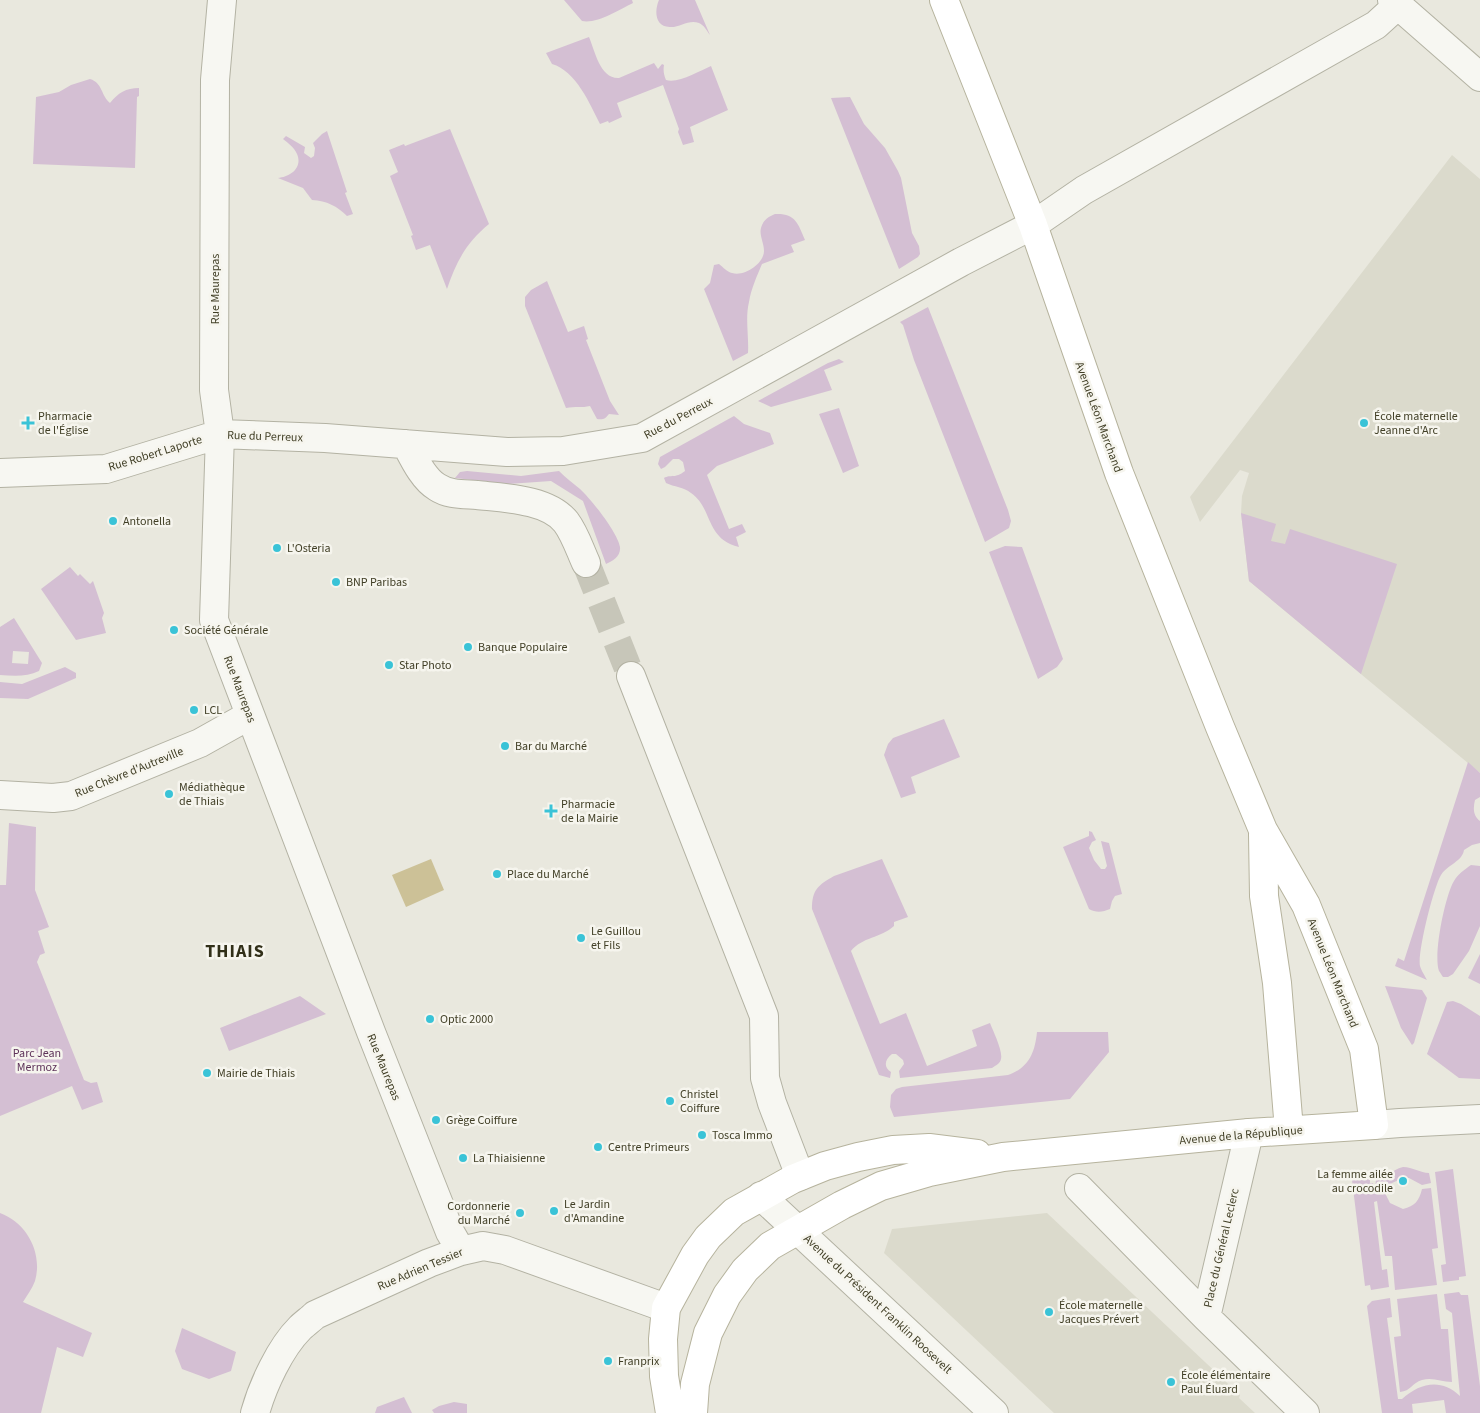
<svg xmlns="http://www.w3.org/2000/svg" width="1480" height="1413" viewBox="0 0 1480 1413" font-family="'Source Sans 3',sans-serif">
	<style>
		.built { fill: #dbdacc }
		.green { fill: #d4bfd3; fill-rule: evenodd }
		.water { fill: #ccc197 }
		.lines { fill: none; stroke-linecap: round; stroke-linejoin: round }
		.minor-tunnel { stroke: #c7c6b9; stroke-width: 28; stroke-dasharray: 28 14; stroke-linecap: butt }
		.minor-casing { stroke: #b3b2a3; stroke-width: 30 }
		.major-casing { stroke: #b6b39d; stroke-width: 30 }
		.minor { stroke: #f7f7f2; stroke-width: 28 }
		.major { stroke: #fff; stroke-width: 28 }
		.poi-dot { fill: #3ac3d7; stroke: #f6f5ee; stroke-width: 2 }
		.labels { text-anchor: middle; stroke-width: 5; stroke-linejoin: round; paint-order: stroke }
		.street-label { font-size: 12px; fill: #413f26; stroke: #f6f5ee }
		.poi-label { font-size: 12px; fill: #413f26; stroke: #f6f5ee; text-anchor: start }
		.park-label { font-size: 12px; fill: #5e335a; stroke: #f6f5ee }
		.district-label { font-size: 18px; font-weight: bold; letter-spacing: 1px; fill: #323019; stroke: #f6f5ee }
	</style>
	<rect width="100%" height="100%" fill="#e9e8de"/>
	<path class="built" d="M1452,155L1480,179V773L1249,581L1241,513L1242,496L1249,473L1240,470L1200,522L1190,497Z
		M1047,1213L1240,1395L1239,1398L1255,1413H1054L884,1253L892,1229Z"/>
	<path class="green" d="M564,0H632L633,3C619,10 597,24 582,21Z
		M659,0H695L710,35C707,31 704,25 699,23C689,19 681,27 671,27C655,28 654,11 659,0Z
		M589,37C595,51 600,79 619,78L654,63L658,69L662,64L664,65C663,71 664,75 666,80C678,84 699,71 711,66L728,110L690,127L694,142L683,145L678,132L679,129L663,85L617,103L622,117L609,123L608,121L600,124C590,104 576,71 552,64L546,53Z
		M90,79C103,83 101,96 110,103C118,93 126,88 139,88V96L137,97L135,168L33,164L36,97L59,92L71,85Z
		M850,97L864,124L885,148L898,171L901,178L912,233L919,246L920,254L918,257L899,269L831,98Z
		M450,129L489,224C466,243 456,262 447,289L430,245L416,250L411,236L413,235L390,176L398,172L389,150L404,144L405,146Z
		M327,131L347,192L345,193L353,214L347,216C337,206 327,201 312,200L303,188L278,178C290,177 303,168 297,154C294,147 288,143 283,139L286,136L305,147L304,153L311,158L314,156L315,148L313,143L322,134Z
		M775,214C795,213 798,223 805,240L791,245L794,252L762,264C757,276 751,289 749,302C745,318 749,336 748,353L733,361L704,289L710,283L714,265L719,264C723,267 727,272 732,273C745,277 764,263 764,251C764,243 759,235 761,228C763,220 768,217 775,214Z
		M547,281L568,332L584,326L588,339L586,340L610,401L619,415L609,414C605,419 603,420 597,419L590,406C582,408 575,406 566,408L525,306V297L531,290Z
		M928,307L1008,510L1011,521L1009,528L985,542L914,360L903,325L900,322Z
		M839,359L844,362L824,370L832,390L771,407L758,401L828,363Z
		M839,408L859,466L843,473L819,414Z
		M734,416L744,424L770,433L774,444L717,466L707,475L729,529L742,524L746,532L736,537L739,547C705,539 713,508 691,493C684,487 674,487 666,483L664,478C671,474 675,479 685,471L683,462L679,459H673L665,467L661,469L658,464L660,457Z
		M467,471L521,476L559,471C566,478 573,483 580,489C591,499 618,533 620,547C621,556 613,561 606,564L583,501L551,481L508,484L455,478L460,472Z
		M1241,513L1276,524L1271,541L1285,544L1290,529L1397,564L1361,674L1249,581Z
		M1005,546L1022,547L1063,659L1057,667L1038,679L989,552Z
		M70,567L78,576L80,574L90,584L93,581L104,613L102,618L106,633L76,640L41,589Z
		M14,618L42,663L39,671C27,677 14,676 0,675V627ZM13,651L29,652L28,664L12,663Z
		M65,667L76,673V678L28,699L0,698V682L22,684Z
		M944,719L960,757L911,777L916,793L901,798L884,755L888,744L893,738Z
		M1468,762L1480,773V797L1475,800C1473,808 1473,816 1480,821V843L1472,845L1464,850C1462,862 1448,864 1441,875C1434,886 1417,953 1420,966C1421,970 1425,976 1427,980L1395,966L1398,958L1404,961Z
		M9,823L36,827L35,890L49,927L38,931L45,953L40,955L37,962L84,1080L91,1083L97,1082L103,1102L82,1110L72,1086L0,1116V885H6Z
		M1089,831L1092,832L1096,840L1092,842L1089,848L1094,860L1101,869H1105L1107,866L1101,841L1109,843L1122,894L1115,896L1112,901L1110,909C1103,912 1096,913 1089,909L1063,847L1089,836Z
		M882,859L908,917L894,922V926C881,938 862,937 851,951L880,1024L906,1013L927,1066L977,1046L972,1030L990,1023C993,1031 1003,1051 1001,1059C1000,1064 996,1065 992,1068L900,1078L899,1071L904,1064L903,1060L896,1054H892C885,1059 883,1067 891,1072L890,1078L879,1075L812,909C812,890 818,885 834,876Z
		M1471,865L1480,866V926L1469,951L1453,974L1448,977H1443C1442,976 1440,972 1439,971C1433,955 1445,896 1454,881C1458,874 1464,870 1471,865Z
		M1480,954V984L1468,978Z
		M1385,986L1422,990L1427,998L1414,1043L1412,1045L1401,1028Z
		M300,996L326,1014L229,1051L220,1028Z
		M1453,1001L1461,1004L1480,1016V1079L1459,1078L1427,1054L1447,1002Z
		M1037,1032H1108L1109,1052L1070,1099L894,1117L890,1107L891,1095L896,1089L902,1087L1008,1075C1029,1068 1035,1052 1037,1032Z
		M1403,1167C1413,1167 1420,1173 1429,1173L1431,1183L1422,1185L1409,1178H1403L1392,1183L1386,1188L1375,1190L1376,1179C1388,1178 1391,1170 1403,1167Z
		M1453,1169L1466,1276L1459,1277V1280L1443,1282L1441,1265L1446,1264L1435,1172Z
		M1370,1178V1183H1373L1374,1193H1385L1390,1203L1403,1209C1415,1206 1419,1201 1422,1189L1431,1188L1438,1248L1432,1249L1437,1285L1395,1290L1392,1256H1385L1377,1201L1374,1202L1382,1270L1387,1269L1389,1287L1371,1290L1370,1285L1365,1286L1352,1180Z
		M0,1213C27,1223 43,1253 35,1281C32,1289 27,1295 23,1302L92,1333L83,1357L57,1347L41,1413H0Z
		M1459,1292L1461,1295H1468L1480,1386V1413H1446L1444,1400L1412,1404L1413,1413H1382L1367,1306L1372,1301L1390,1298L1392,1317L1387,1318L1398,1399H1402C1420,1383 1441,1378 1460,1396L1452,1313L1446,1309L1444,1294Z
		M1437,1294L1441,1329H1448L1452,1382C1441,1382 1433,1377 1422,1380C1412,1383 1411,1391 1400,1392L1394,1337L1401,1336L1397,1299Z
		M182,1328L236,1352L231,1371L209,1379L182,1369L175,1351Z
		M404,1397L412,1413H375L377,1407Z
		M454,1402L467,1404V1413H434L432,1410L439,1406Z"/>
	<path class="water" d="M431,859L444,890L406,907L392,875Z"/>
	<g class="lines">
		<path class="minor-tunnel" d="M586,563L631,676"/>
		<defs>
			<path id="minor" d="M222,0L215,80L214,390L220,434L214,620L371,1032L450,1232L461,1251
				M1392,0L1480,77
				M406,444C413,457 423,479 437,487C449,495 463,494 477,495C504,498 548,499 566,522C575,534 580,550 586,563
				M0,473L106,469L220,434L325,438L507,452L563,451L642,438L961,262L1033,225L1084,190L1376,25L1398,5
				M631,676L764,1016L765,1078L772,1103L800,1176
				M0,795L53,798L71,796L200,743L250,715
				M1374,1125L1400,1123L1480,1119
				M1249,1133L1206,1317L1305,1413
				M1079,1188L1206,1317
				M761,1196L994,1413
				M255,1413C263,1385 280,1348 300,1328C305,1323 311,1319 315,1315L429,1263L461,1251L483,1246L505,1250L666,1308"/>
			<path id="major" d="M1263,834L1264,896L1277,983L1289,1130
				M670,1413L664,1376L663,1339L666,1308L695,1255L708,1237L734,1212L793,1179L825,1166L858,1157L893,1150L929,1148L977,1154
				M693,1413L695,1384L708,1333L727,1295L745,1270L770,1246L842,1205L881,1186L929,1172L1003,1157L1249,1133L1374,1125L1364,1049L1306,905L1263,830L1220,727L1119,473L1033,225L944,0"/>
		</defs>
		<use href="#minor" class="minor-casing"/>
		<use href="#major" class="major-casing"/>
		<use href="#minor" class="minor"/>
		<use href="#major" class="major"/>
	</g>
	<g class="poi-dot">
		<path d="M25.5 415.5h5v5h5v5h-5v5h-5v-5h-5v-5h5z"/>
		<circle cx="1364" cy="423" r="5"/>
		<circle cx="113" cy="521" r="5"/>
		<circle cx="277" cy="548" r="5"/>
		<circle cx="336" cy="582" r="5"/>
		<circle cx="174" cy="630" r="5"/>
		<circle cx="468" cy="647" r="5"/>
		<circle cx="389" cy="665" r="5"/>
		<circle cx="194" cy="710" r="5"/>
		<circle cx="505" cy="746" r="5"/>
		<circle cx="169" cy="794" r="5"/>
		<path d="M548.5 803.5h5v5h5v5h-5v5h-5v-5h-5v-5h5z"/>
		<circle cx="497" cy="874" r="5"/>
		<circle cx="581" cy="938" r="5"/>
		<circle cx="430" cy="1019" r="5"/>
		<circle cx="207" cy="1073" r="5"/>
		<circle cx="670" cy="1101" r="5"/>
		<circle cx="436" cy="1120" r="5"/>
		<circle cx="702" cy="1135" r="5"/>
		<circle cx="598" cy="1147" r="5"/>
		<circle cx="463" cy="1158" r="5"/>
		<circle cx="1403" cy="1181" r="5"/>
		<circle cx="554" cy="1211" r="5"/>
		<circle cx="520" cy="1213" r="5"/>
		<circle cx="1049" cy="1312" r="5"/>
		<circle cx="608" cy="1361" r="5"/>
		<circle cx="1171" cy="1382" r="5"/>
	</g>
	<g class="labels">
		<g class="street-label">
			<text transform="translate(215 289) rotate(-90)" y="4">Rue Maurepas</text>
			<text transform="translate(1099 417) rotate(70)" y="4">Avenue Léon Marchand</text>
			<text transform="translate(678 418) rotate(-28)" y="4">Rue du Perreux</text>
			<text transform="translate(265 436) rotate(2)" y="4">Rue du Perreux</text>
			<text transform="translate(155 453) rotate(-17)" y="4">Rue Robert Laporte</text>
			<text transform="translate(240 689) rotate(69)" y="4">Rue Maurepas</text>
			<text transform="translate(129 772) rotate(-22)" y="4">Rue Chèvre d'Autreville</text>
			<text transform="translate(1333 973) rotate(68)" y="4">Avenue Léon Marchand</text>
			<text transform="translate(384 1067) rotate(68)" y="4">Rue Maurepas</text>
			<text transform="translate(1241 1135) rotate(-5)" y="4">Avenue de la République</text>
			<text transform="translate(1221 1248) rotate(-77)" y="4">Place du Général Leclerc</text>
			<text transform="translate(420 1269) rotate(-23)" y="4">Rue Adrien Tessier</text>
			<text transform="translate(878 1304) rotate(43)" y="4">Avenue du Président Franklin Roosevelt</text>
		</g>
		<g class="poi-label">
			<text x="38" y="420">Pharmacie<tspan x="38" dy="14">de l'Église</tspan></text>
			<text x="1374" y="420">École maternelle<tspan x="1374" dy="14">Jeanne d'Arc</tspan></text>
			<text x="123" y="525">Antonella</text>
			<text x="287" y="552">L'Osteria</text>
			<text x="346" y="586">BNP Paribas</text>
			<text x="184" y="634">Société Générale</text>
			<text x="478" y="651">Banque Populaire</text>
			<text x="399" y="669">Star Photo</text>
			<text x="204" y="714">LCL</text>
			<text x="515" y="750">Bar du Marché</text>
			<text x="179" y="791">Médiathèque<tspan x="179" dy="14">de Thiais</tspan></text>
			<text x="561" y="808">Pharmacie<tspan x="561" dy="14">de la Mairie</tspan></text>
			<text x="507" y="878">Place du Marché</text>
			<text x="591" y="935">Le Guillou<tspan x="591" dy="14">et Fils</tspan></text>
			<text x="440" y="1023">Optic 2000</text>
			<text x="217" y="1077">Mairie de Thiais</text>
			<text x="680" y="1098">Christel<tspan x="680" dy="14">Coiffure</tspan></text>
			<text x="446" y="1124">Grège Coiffure</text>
			<text x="712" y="1139">Tosca Immo</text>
			<text x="608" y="1151">Centre Primeurs</text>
			<text x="473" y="1162">La Thiaisienne</text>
			<text x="1393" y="1178" text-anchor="end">La femme ailée<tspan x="1393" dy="14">au crocodile</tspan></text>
			<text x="564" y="1208">Le Jardin<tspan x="564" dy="14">d'Amandine</tspan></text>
			<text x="510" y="1210" text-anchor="end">Cordonnerie<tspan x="510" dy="14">du Marché</tspan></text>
			<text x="1059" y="1309">École maternelle<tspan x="1059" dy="14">Jacques Prévert</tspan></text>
			<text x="618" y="1365">Franprix</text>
			<text x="1181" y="1379">École élémentaire<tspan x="1181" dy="14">Paul Éluard</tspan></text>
		</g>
		<g class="park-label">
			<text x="37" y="1057">Parc Jean<tspan x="37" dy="14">Mermoz</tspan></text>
		</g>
		<g class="district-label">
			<text x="235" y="957">THIAIS</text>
		</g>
	</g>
</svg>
